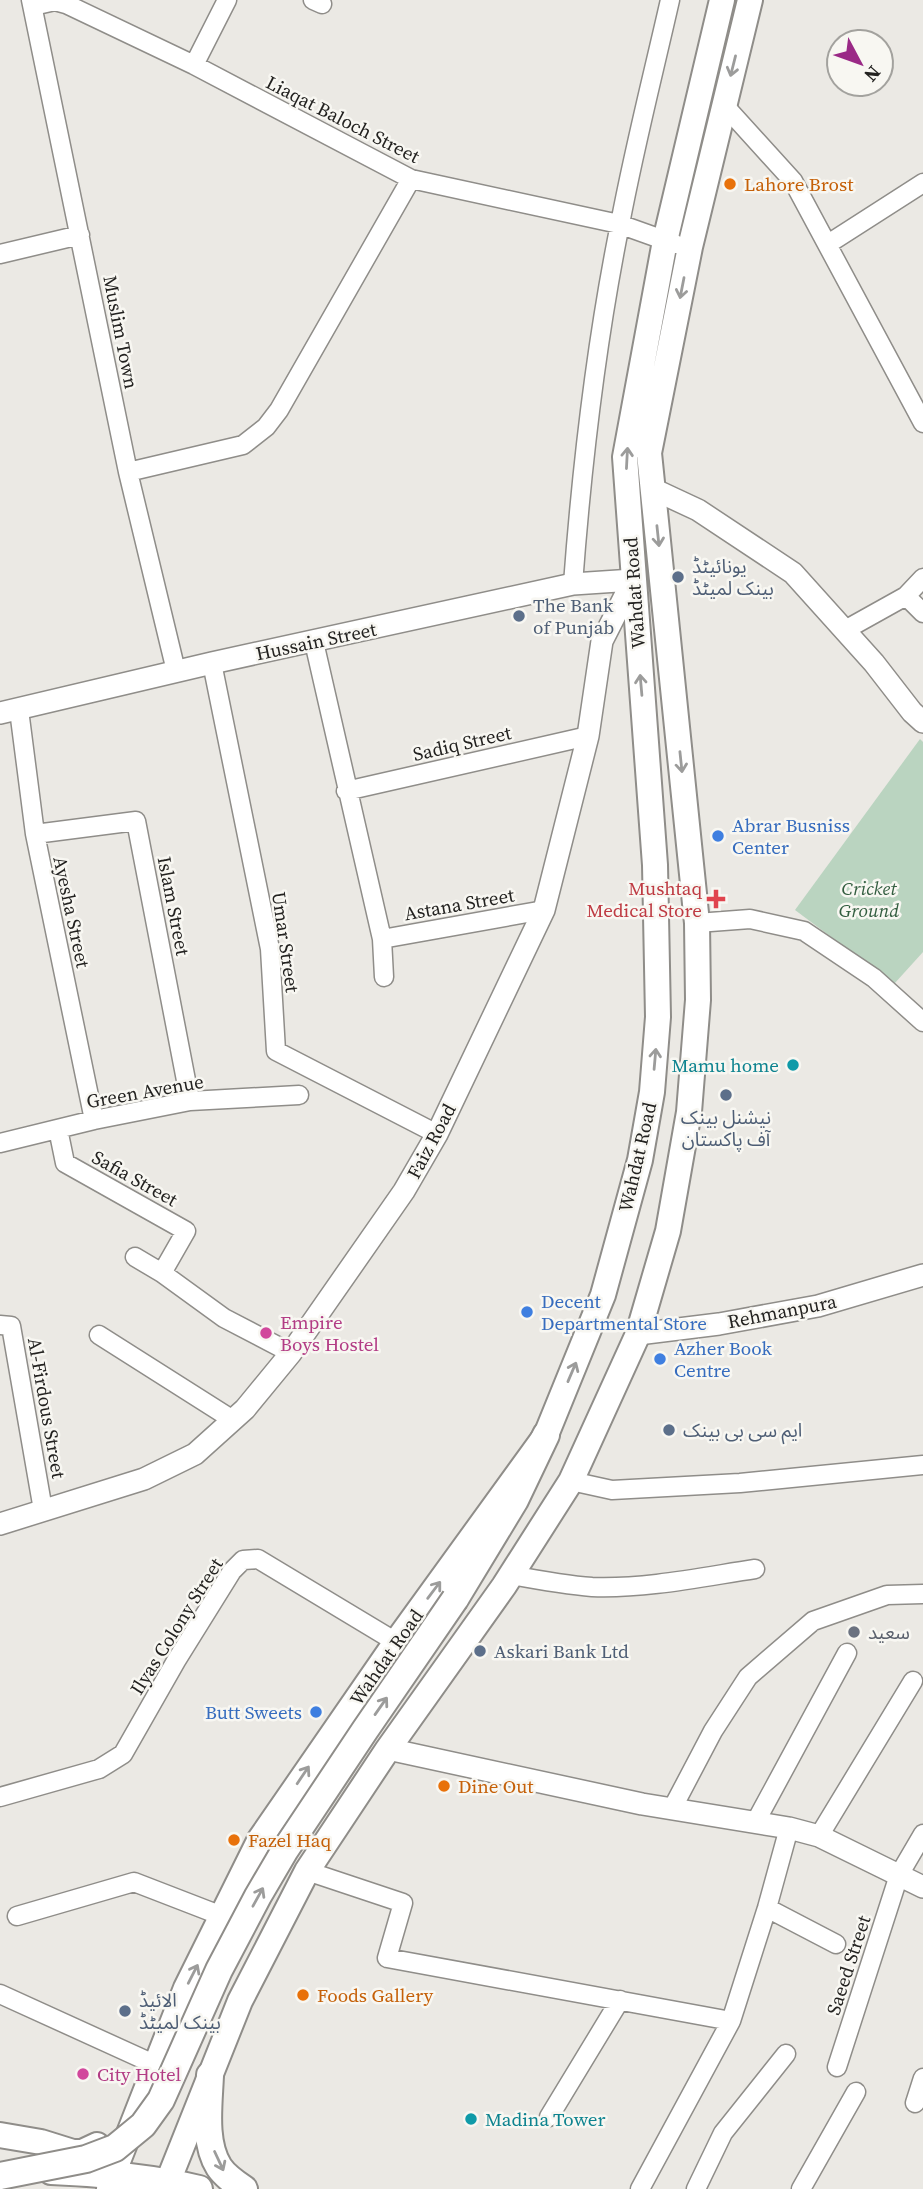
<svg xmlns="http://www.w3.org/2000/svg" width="923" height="2189" viewBox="0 0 923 2189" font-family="'Source Serif 4','Noto Sans Arabic',serif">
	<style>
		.green { fill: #bad4c0 }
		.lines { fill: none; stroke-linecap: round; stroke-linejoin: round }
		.minor-casing { stroke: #8f8d89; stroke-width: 21 }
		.tertiary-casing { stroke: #8f8d89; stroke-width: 24 }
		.secondary-casing { stroke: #8f8d89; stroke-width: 28 }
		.primary-casing { stroke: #8f8d89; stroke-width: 30 }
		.minor { stroke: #fff; stroke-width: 18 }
		.tertiary { stroke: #fff; stroke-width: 21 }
		.secondary { stroke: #fff; stroke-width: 24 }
		.primary { stroke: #fff; stroke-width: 26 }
		.primary-bridge-casing { stroke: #8f8d89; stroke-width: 30; stroke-linecap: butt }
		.primary-bridge { stroke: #fff; stroke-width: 26 }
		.oneway { stroke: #9c9c9b }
		.food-dot { fill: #e8710a; stroke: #f8f7f2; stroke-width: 2.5 }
		.service-dot { fill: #5c6f8a; stroke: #f8f7f2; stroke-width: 2.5 }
		.shop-dot { fill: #3f7fe0; stroke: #f8f7f2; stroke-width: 2.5 }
		.health-dot { fill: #e0444e; stroke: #f8f7f2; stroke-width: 2.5 }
		.culture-dot { fill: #0f9aa8; stroke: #f8f7f2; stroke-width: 2.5 }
		.hotel-dot { fill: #d1479c; stroke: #f8f7f2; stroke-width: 2.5 }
		.worship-dot { fill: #6b7280; stroke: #f8f7f2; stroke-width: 2.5 }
		.labels { text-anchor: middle; stroke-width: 5; stroke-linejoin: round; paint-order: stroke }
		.street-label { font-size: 19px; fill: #232220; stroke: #f8f7f2 }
		.food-label { font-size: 19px; fill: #c56008; stroke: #f8f7f2; text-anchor: start }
		.service-label { font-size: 19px; fill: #4e5e75; stroke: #f8f7f2; text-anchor: start }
		.shop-label { font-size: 19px; fill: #366cbe; stroke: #f8f7f2; text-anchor: start }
		.health-label { font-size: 19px; fill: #be3a42; stroke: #f8f7f2; text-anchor: end }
		.park-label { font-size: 19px; font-style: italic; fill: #335e40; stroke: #f8f7f2 }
		.culture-label { font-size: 19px; fill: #0d838f; stroke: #f8f7f2; text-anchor: end }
		.hotel-label { font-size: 19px; fill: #b23c85; stroke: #f8f7f2; text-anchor: start }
		.worship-label { font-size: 19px; fill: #5b616d; stroke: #f8f7f2; text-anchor: start }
	</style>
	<rect width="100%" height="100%" fill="#ebe9e4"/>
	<path class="green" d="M920,739L923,742V952L894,984L795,910Z"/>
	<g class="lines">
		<defs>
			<path id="minor" d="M31,0L128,472L176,671
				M313,0L322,4
				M33,6L55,1L66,4L194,65L411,179L619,224L675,244
				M194,65L227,0
				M724,105L793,181L923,423
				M828,244L923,183
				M0,254L80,235
				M128,472L243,445L266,427L279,410L411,179
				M923,578L906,596L923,613
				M573,584C582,463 596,343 620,224C634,149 653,75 670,0
				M845,630L906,596
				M314,642L382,939L384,977
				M212,663L270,949L276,1051L437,1134
				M19,710L35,834L94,1120
				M346,791L588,736
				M35,834L136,821L190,1101
				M697,923L750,919L804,931L874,978L923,1022
				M382,939L544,910
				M58,1129L65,1163L186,1231L162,1273
				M0,1143L94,1120L190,1101L299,1095
				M135,1257L162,1273L224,1318L291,1353
				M0,1325L11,1326L43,1510
				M99,1335L233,1420
				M571,1481L612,1490L740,1483L923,1465
				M511,1575C538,1580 565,1585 592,1587C646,1589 702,1577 755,1569
				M0,1797L99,1769L123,1754L176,1661L232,1571L243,1560L258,1559L396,1642
				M672,1809L713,1731L748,1677L813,1621L887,1595L923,1594
				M756,1821L847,1653
				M819,1836L913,1681
				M307,1871L403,1903L387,1958L731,2021L767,1908L789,1828
				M767,1908L836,1944
				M17,1916L134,1882L222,1916
				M0,1994L156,2065
				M837,2067L899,1875L923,1834
				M915,2103L923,2078
				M549,2117L620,2000
				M640,2189L731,2021
				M696,2189L723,2133L786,2054
				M801,2189L856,2092"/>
			<path id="tertiary" d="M653,489L698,510L793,573L874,663L912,712L923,722
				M0,713L212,663L573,584L633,580
				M638,1334L719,1324L818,1306L923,1275
				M0,1524L144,1479L195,1454L245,1409L291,1353L404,1191L437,1134L544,910L588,736L602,641L633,580
				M388,1749L642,1804L789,1828L819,1836L923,1887"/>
			<path id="secondary" d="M0,2135L41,2142L73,2152H82L97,2145
				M109,2189L113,2174L186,1988L260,1839L396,1642L546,1435L603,1295L640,1160L652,1092L658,1017L655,865L625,457L665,241L722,0
				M165,2189L240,2001L307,1871L388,1749L504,1586L571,1481L638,1334L668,1231L689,1112L698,1000L697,923L649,453L690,247L750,0"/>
			<path id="primary" d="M455,1599L515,1500L546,1435
				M210,2075C209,2103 203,2142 219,2167C225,2176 235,2183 244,2189
				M51,2171C101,2173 150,2177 199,2189"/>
		</defs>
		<use href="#minor" class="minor-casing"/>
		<use href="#tertiary" class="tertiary-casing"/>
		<use href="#secondary" class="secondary-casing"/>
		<use href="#primary" class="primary-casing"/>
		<use href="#minor" class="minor"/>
		<use href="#tertiary" class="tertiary"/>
		<use href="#secondary" class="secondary"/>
		<use href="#primary" class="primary"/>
		<defs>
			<path id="primary-bridge" d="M0,2176L86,2159L115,2148L143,2125L161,2100L219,1970L258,1896L285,1850L365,1730L455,1599"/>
		</defs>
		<use href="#primary-bridge" class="primary-bridge-casing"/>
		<use href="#primary-bridge" class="primary-bridge"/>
	</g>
	<defs><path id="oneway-shaft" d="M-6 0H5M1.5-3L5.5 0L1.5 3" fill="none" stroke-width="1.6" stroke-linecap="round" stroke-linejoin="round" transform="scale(1.75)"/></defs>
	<g class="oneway">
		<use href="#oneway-shaft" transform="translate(733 66) rotate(104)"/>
		<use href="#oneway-shaft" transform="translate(682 288) rotate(101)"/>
		<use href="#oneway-shaft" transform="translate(627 458) rotate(-87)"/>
		<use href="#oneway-shaft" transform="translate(658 536) rotate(84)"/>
		<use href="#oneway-shaft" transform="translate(641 685) rotate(-95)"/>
		<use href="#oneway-shaft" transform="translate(681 762) rotate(84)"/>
		<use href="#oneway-shaft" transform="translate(655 1059) rotate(-85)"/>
		<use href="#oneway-shaft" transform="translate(572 1372) rotate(-67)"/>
		<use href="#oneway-shaft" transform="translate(434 1590) rotate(-53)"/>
		<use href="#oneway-shaft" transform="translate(381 1706) rotate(-55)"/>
		<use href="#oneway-shaft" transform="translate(303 1775) rotate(-56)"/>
		<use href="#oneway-shaft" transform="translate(258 1897) rotate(-61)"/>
		<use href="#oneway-shaft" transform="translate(193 1974) rotate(-63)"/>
		<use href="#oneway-shaft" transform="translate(219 2161) rotate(65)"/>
	</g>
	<g class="food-dot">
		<circle cx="730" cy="184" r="7"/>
		<circle cx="444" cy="1786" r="7"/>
		<circle cx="234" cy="1840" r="7"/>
		<circle cx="303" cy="1995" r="7"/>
	</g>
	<g class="service-dot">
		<circle cx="678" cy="577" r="7"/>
		<circle cx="519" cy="616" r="7"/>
		<circle cx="726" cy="1095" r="7"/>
		<circle cx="669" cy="1430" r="7"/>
		<circle cx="480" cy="1651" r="7"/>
		<circle cx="125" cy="2011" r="7"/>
	</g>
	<g class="shop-dot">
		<circle cx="718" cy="836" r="7"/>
		<circle cx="527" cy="1312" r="7"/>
		<circle cx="660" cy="1359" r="7"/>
		<circle cx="316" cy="1712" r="7"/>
	</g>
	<path class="health-dot" d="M712.5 888.5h7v7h7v7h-7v7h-7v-7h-7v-7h7z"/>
	<g class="culture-dot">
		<circle cx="793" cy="1065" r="7"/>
		<circle cx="471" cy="2119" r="7"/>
	</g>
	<g class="hotel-dot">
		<circle cx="266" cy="1333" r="7"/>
		<circle cx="83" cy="2074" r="7"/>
	</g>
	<circle class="worship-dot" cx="854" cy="1632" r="7"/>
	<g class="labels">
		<g class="street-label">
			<text transform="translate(343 119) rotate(27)" y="7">Liaqat Baloch Street</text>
			<text transform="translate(121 332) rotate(79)" y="7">Muslim Town</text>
			<text transform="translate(634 593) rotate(-94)" y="7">Wahdat Road</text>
			<text transform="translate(316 641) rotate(-12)" y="7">Hussain Street</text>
			<text transform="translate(462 743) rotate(-13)" y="7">Sadiq Street</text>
			<text transform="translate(459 904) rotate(-10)" y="7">Astana Street</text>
			<text transform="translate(174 906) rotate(79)" y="7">Islam Street</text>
			<text transform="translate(72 912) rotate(78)" y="7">Ayesha Street</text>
			<text transform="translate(286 942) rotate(82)" y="7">Umar Street</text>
			<text transform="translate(145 1091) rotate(-10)" y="7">Green Avenue</text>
			<text transform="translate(431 1141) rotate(-62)" y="7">Faiz Road</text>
			<text transform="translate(637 1157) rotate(-77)" y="7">Wahdat Road</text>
			<text transform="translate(135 1178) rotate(29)" y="7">Safia Street</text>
			<text transform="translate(782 1311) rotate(-11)" y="7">Rehmanpura</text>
			<text transform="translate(47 1408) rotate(80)" y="7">Al-Firdous Street</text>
			<text transform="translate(176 1626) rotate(-58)" y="7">Ilyas Colony Street</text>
			<text transform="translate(386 1657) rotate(-55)" y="7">Wahdat Road</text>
			<text transform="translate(848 1965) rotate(-72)" y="7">Saeed Street</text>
		</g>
		<g class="food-label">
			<text x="744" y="191">Lahore Brost</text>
			<text x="458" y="1793">Dine Out</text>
			<text x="248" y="1847">Fazel Haq</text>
			<text x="317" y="2002">Foods Gallery</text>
		</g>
		<g class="service-label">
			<text x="692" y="573">یونائیٹڈ<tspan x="692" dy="22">بینک لمیٹڈ</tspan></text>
			<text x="533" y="612">The Bank<tspan x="533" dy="22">of Punjab</tspan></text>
			<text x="726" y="1124" text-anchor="middle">نیشنل بینک<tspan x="726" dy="22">آف پاکستان</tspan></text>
			<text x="683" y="1437">ایم سی بی بینک</text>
			<text x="494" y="1658">Askari Bank Ltd</text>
			<text x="139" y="2007">الائیڈ<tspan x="139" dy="22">بینک لمیٹڈ</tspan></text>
		</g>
		<g class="shop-label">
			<text x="732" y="832">Abrar Busniss<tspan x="732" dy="22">Center</tspan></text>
			<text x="541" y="1308">Decent<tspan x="541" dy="22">Departmental Store</tspan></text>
			<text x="674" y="1355">Azher Book<tspan x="674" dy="22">Centre</tspan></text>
			<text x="302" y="1719" text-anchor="end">Butt Sweets</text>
		</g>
		<g class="health-label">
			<text x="702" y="895">Mushtaq<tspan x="702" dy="22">Medical Store</tspan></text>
		</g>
		<g class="park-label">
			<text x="869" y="895">Cricket<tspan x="869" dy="22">Ground</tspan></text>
		</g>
		<g class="culture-label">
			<text x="779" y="1072">Mamu home</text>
			<text x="485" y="2126" text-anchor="start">Madina Tower</text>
		</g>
		<g class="hotel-label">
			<text x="280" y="1329">Empire<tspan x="280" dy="22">Boys Hostel</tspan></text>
			<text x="97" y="2081">City Hotel</text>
		</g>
		<g class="worship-label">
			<text x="868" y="1639">سعید</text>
		</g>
	</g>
	<g transform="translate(860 63) rotate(131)"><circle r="33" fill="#f8f7f2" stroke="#a3a29e" stroke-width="2"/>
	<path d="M0-5L12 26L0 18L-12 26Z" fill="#9a2986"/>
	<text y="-10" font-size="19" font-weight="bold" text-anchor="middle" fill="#232220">N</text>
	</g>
</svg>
